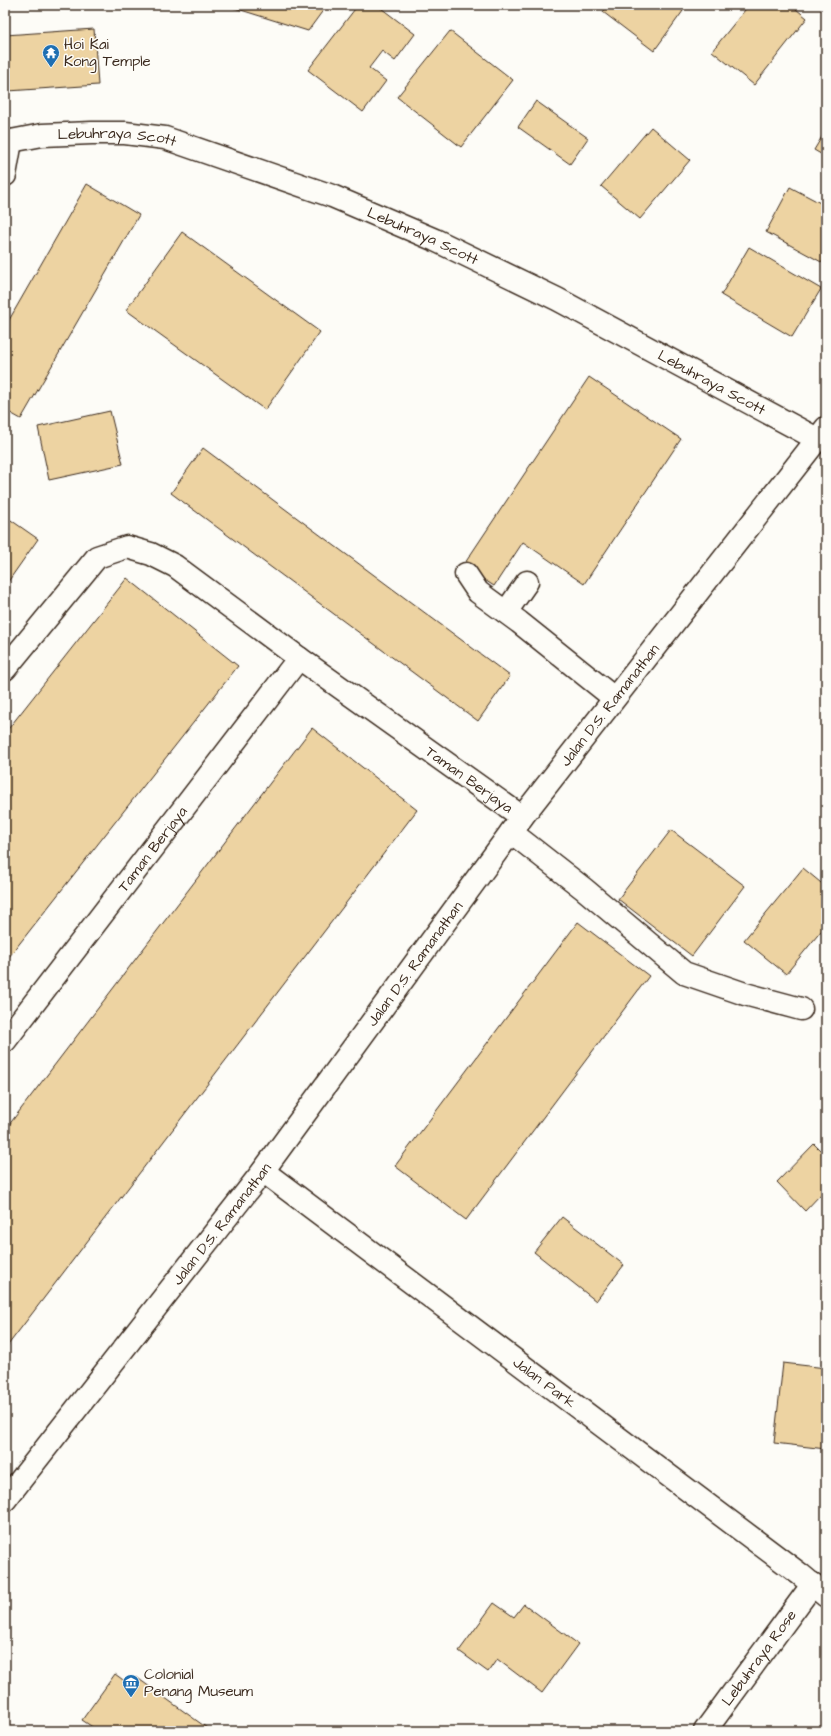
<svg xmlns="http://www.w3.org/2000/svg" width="831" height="1736" viewBox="0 0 831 1736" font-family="'Architects Daughter',sans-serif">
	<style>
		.building { fill: #edd3a2; stroke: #3b2a1e }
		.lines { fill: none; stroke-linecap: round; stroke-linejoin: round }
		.minor-casing { stroke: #3b2a1e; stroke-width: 25 }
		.minor { stroke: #fdfcf7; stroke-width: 22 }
		.labels { text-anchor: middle; stroke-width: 3; stroke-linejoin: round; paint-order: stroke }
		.poi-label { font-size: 15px; fill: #3b2a1e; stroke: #fdfcf7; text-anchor: start }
		.street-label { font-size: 15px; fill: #3b2a1e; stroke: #fdfcf7 }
	</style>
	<rect width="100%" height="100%" fill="#fdfcf7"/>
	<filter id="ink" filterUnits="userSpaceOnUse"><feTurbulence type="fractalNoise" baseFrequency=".025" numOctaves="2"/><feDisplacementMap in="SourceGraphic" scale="8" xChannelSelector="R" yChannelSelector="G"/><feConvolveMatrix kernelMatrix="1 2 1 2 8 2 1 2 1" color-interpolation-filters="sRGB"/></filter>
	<g filter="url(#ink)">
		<path class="building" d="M225,5H327L308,31Z
			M358,5H377L415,34L395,61L382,51L369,68L386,81L363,112L308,70Z
			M608,5H675L683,11L654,51L603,12Z
			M749,5H791L807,18L754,85L712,51Z
			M94,29L98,85L8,91L5,35Z
			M450,31L513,80L461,147L397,97Z
			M536,101L588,138L570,164L518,127Z
			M651,127L690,160L640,219L601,186Z
			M826,130V157L814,150Z
			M87,184L139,215L21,419L5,410V327Z
			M790,187L826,206L825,264L766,232Z
			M182,232L320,332L265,410L126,310Z
			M749,247L821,289L792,337L721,295Z
			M589,377L681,439L584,584L523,542L494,586L463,566Z
			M110,411L123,464L49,480L38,427Z
			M203,448L510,676L478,721L171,493Z
			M5,516L38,539L5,586Z
			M127,578L238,666L5,962V733Z
			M312,728L417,810L5,1349V1130Z
			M671,830L745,886L692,956L618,899Z
			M803,868L826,887V925L786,974L744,940Z
			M578,922L649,976L466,1220L395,1166Z
			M814,1144L826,1156V1199L821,1194L805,1211L777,1182Z
			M562,1217L624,1265L596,1301L534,1252Z
			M783,1363L826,1368V1449L774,1443Z
			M494,1603L514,1617L524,1604L578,1644L542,1693L497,1659L488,1672L459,1651Z
			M115,1674L130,1685L136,1677L207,1728L205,1731H92L94,1728L82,1720Z"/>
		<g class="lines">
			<defs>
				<g id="minor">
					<path id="s1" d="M11,141L42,135L92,133H125L165,138L332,196L435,240L557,299L817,439"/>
					<path d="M5,175L11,141"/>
					<path d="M466,574L478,592L519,622L614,698"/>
					<path d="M506,612L527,582"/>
					<path id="s2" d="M5,669L97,557L127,547L151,554L175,566L299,658L522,817"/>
					<path d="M511,832L584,889L684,973L745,994L801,1009"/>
					<path id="s3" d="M5,1041L299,658"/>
					<path id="s4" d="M263,1171L801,1575L826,1596"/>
					<path id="s5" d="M5,1500L263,1171L522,817L826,428"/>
					<path id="s6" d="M705,1731L813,1584"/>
				</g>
			</defs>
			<use href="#minor" class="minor-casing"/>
			<use href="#minor" class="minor"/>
		</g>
	</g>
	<defs>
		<symbol id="temple-pin" viewBox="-11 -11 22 30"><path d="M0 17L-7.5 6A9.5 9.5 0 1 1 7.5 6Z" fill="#1f6fb2" stroke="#fdfcf7"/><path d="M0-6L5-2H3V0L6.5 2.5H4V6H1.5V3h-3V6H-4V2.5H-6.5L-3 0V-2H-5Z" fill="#fff"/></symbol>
		<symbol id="museum-pin" viewBox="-11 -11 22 30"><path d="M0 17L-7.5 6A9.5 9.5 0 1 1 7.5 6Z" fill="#1f6fb2" stroke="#fdfcf7"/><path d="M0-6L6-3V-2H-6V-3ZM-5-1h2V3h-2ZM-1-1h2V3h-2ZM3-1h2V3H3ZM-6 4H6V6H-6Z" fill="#fff"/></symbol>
	</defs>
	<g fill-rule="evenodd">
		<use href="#temple-pin" x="41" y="43" width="20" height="27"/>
		<use href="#museum-pin" x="121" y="1673" width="20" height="27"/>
	</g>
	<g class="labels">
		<g class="poi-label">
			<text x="64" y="49">Hoi Kai<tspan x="64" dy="17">Kong Temple</tspan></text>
			<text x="144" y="1679">Colonial<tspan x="144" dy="17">Penang Museum</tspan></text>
		</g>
		<g class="street-label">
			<text dy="5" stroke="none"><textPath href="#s1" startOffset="107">Lebuhraya Scott</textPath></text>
			<text dy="5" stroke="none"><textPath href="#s1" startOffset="431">Lebuhraya Scott</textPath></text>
			<text dy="5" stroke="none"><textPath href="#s1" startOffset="755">Lebuhraya Scott</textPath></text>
			<text dy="5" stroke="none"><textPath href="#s5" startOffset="999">Jalan D.S. Ramanathan</textPath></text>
			<text dy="5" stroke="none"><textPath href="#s2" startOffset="592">Taman Berjaya</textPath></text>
			<text dy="5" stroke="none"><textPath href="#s3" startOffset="242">Taman Berjaya</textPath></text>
			<text dy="5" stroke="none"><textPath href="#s5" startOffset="675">Jalan D.S. Ramanathan</textPath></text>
			<text dy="5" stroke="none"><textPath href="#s5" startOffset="351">Jalan D.S. Ramanathan</textPath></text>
			<text dy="5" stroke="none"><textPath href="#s4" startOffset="352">Jalan Park</textPath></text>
			<text dy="5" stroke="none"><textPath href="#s6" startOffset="91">Lebuhraya Rose</textPath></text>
		</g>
	</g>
	<rect width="831" height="1736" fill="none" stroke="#fdfcf7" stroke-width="20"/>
	<rect x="10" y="10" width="811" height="1716" fill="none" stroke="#3b2a1e" stroke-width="1.5" filter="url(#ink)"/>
</svg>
